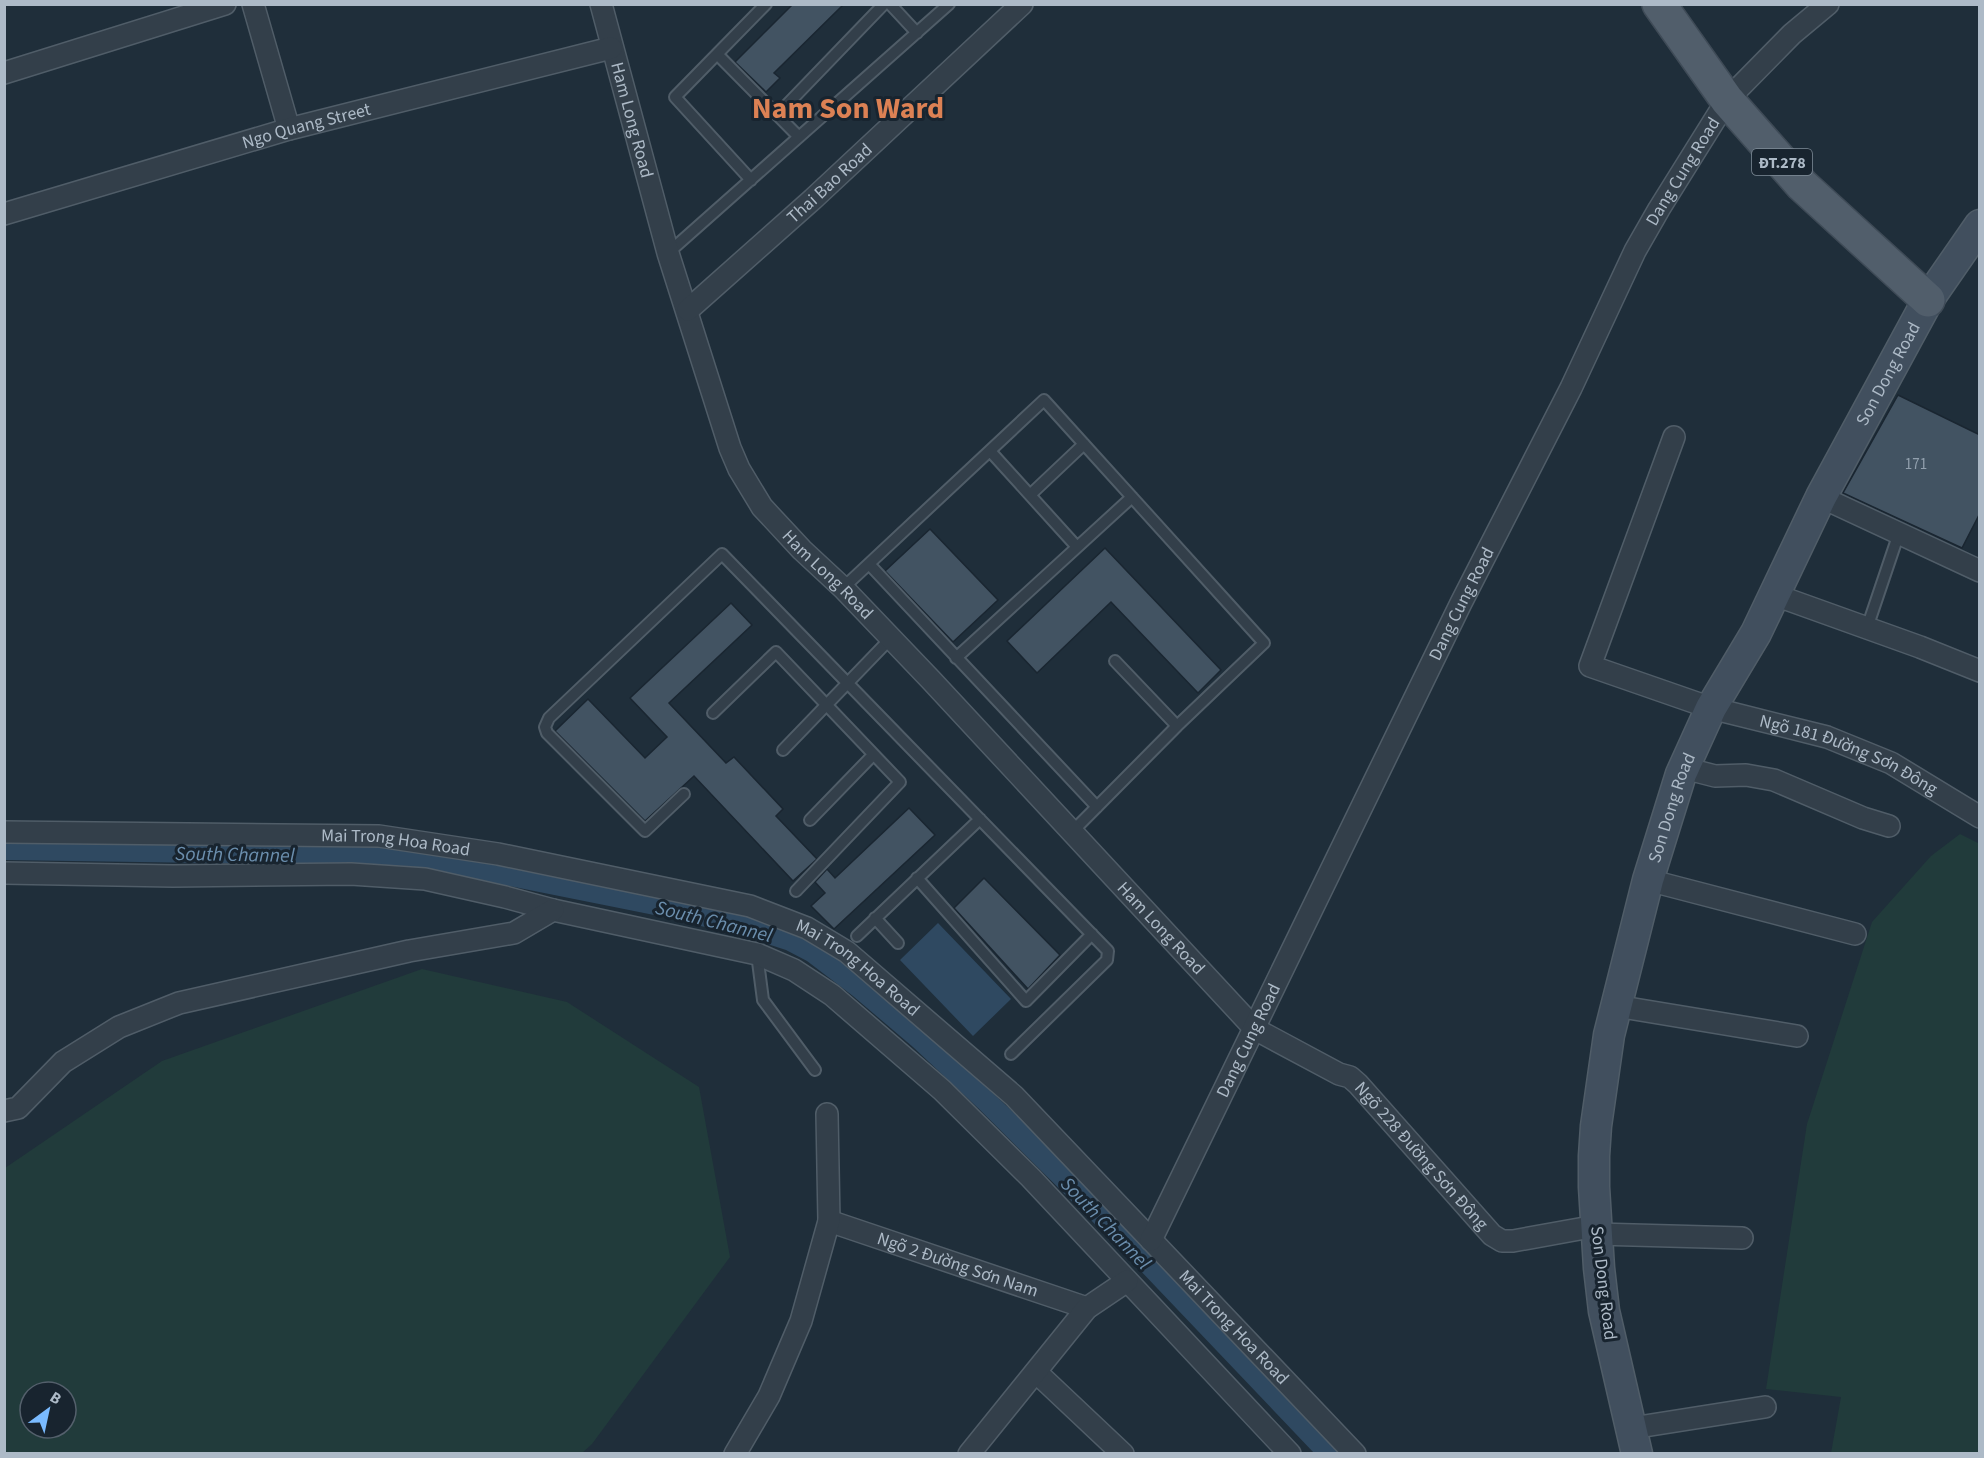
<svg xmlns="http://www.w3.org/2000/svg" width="1984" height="1458" viewBox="0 0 1984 1458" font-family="'Source Sans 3',sans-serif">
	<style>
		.green { fill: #213b3b; fill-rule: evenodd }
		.water { fill: #2f4961 }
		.building { fill: #425362; stroke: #1a2631; stroke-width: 1.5 }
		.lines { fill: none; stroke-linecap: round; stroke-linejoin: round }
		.service-casing { stroke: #505d68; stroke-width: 14 }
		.minor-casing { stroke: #505d68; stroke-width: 24 }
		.secondary-casing { stroke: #505d68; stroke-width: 33 }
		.primary-casing { stroke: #3f4b57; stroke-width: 36 }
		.service { stroke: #333f4a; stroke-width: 10 }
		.minor { stroke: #333f4a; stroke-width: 21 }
		.secondary { stroke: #414f5e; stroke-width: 30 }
		.primary { stroke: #515e6b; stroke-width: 33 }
		.labels { text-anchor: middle; stroke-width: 6; stroke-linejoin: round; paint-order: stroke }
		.number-label { font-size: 15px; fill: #92a0ae }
		.shield { fill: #18242f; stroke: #808d99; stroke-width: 1.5 }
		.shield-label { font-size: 16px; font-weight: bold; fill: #adbac7 }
		.street-label { font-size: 18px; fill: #adbac7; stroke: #18242f }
		.water-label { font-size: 20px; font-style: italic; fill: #6b8ead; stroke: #18242f }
		.town-label { font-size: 30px; font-weight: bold; fill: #dc8154; stroke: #18242f }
	</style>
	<rect width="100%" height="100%" fill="#1f2e3a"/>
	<path class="green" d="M1960,834L1980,844L1979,1453H1831L1841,1397L1766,1389L1807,1124L1872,922L1931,856Z
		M422,969L567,1002L699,1087L730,1257L592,1444L581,1454L5,1453V1168L162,1061ZM30,1392H66V1428H30Z"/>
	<path class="water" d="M5,839L409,846L749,914L794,932L837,956L929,1034L1037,1134L1341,1453H1314L1117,1246L978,1108L913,1047L853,996L807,961L786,950L755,940L674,919L409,866L5,860Z
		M938,923L1011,999L973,1036L900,960Z"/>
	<path class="building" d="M793,4H844L774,73L780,78L766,92L735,62Z
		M1898,395L1980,435V513L1962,548L1843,493Z
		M930,529L998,600L953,642L885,571Z
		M1105,548L1221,670L1198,693L1111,602L1037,673L1007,641Z
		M731,603L752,625L669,703L726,763L734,757L783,809L776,816L817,859L793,881L694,776L645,821L555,731L588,699L645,758L667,737L630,698Z
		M909,808L935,835L834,929L811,906L825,893L815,882L827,869L835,878Z
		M984,878L1060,955L1028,989L954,908Z"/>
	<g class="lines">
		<defs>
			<path id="service" d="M890,4L917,33
				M717,54L799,137
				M777,115L884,4
				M751,180L675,97L766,4
				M668,253L949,4
				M990,451L1077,547
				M1030,495L1084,444
				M869,564L1097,807
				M843,588L1044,400L1264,643L1177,726
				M1867,628L1899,533
				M956,658L1132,497
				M713,713L776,652L900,782L796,891
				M783,750L891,638
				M684,794L645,831L547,733L545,727L549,718L722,554L1108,951L1107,960L1011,1054
				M810,820L873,755
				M1072,832L1177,726L1115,661
				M917,878L1026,1001L1092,934
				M875,918L898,943
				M857,936L980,819
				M757,954L763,1000L815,1070"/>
			<g id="minor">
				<path d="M253,4L289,129"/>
				<path id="s1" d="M601,4L668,253L730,448L739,469L762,507L802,550L843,588L931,680L1255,1029L1339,1074L1350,1077L1358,1084L1492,1235L1502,1241H1513L1596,1226"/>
				<path d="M4,73L225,4"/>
				<path id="s2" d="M4,214L289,129L611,48"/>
				<path id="s3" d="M688,310L813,199L1022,4"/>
				<path id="s4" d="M1674,437L1590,666L1711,708L1827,737L1891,763L1980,817"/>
				<path d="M1821,497L1980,571"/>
				<path d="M1775,595L1920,647L1980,671"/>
				<path d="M1684,768L1715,776L1746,775L1774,780L1863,818L1889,826"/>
				<path id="s5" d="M4,832L379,836L498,854L750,906L807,928L847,952L1014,1096L1355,1454"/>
				<path d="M4,873L173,876L351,874L425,879L505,897L553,910L757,954L794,970L832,995L942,1090L1031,1178L1290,1454"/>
				<path d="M1648,880L1855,934"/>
				<path d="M1616,1006L1797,1036"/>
				<path d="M4,1111L18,1108L63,1062L119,1027L179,1003L409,951L514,933L553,910"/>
				<path id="s6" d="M829,1221L1087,1308"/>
				<path d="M1597,1234L1742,1238"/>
				<path id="s7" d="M1151,1240L1461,603L1571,388L1635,251L1659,209L1727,100L1792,34L1828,4"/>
				<path d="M1036,1372L1123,1454"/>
				<path d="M1632,1428L1765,1407"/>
				<path d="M735,1454L769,1396L801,1321L829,1221L827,1114"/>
				<path d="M969,1454L1087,1308L1127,1281"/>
			</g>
			<g id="secondary">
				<path id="s8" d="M1637,1454L1604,1311L1599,1268L1594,1187V1156L1596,1126L1609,1035L1648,880L1681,774L1711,708L1756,633L1821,497L1928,300L1980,225"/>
			</g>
			<path id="primary" d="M1659,4L1727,100L1802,185L1928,300"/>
		</defs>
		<use href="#service" class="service-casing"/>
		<use href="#minor" class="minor-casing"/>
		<use href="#secondary" class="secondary-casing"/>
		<use href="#primary" class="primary-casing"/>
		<use href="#service" class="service"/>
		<use href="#minor" class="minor"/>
		<use href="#secondary" class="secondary"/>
		<use href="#primary" class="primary"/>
	</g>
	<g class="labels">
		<g class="number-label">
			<text x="1916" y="469">171</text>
		</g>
		<rect class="shield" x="1752" y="149" width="60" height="26" rx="4.5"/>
		<g class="shield-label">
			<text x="1782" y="168">ĐT.278</text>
		</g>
		<g class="street-label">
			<text dy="6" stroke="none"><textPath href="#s1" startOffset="120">Ham Long Road</textPath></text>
			<text dy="6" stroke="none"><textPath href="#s2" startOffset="315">Ngo Quang Street</textPath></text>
			<text dy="6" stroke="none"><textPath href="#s7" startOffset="1194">Dang Cung Road</textPath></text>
			<text dy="6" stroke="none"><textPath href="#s3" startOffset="190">Thai Bao Road</textPath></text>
			<text dy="6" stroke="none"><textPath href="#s8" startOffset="1146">Son Dong Road</textPath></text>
			<text dy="6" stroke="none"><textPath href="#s1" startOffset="624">Ham Long Road</textPath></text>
			<text dy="6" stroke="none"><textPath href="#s7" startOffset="708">Dang Cung Road</textPath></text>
			<text dy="6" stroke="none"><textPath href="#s4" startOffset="518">Ngõ 181 Đường Sơn Đông</textPath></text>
			<text dy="6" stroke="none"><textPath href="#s8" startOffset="660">Son Dong Road</textPath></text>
			<text dy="6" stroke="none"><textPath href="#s5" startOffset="392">Mai Trong Hoa Road</textPath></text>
			<text dy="6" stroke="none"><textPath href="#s1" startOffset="1110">Ham Long Road</textPath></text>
			<text dy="6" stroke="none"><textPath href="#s5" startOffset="878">Mai Trong Hoa Road</textPath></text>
			<text dy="6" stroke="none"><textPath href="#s7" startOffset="222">Dang Cung Road</textPath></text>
			<text dy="6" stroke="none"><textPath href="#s1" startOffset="1461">Ngõ 228 Đường Sơn Đông</textPath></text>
			<text dy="6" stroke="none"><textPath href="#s6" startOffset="136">Ngõ 2 Đường Sơn Nam</textPath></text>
			<text transform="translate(1604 1283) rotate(83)" y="6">Son Dong Road</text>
			<text dy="6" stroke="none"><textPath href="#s5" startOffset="1400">Mai Trong Hoa Road</textPath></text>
		</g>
		<g class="water-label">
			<text transform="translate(235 854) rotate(1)" y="7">South Channel</text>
			<text transform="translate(714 921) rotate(14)" y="7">South Channel</text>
			<text transform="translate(1106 1223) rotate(46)" y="7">South Channel</text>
		</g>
		<g class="town-label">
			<text x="848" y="118">Nam Son Ward</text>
		</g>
	</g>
	<rect width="1984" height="1458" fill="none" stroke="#adbac7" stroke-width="12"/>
	<g transform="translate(48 1410) rotate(33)"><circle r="28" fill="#18242f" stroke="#54606c" stroke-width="1.5"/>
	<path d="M0-4.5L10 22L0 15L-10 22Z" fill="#7abbff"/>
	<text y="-9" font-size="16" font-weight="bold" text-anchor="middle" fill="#adbac7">B</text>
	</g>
</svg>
